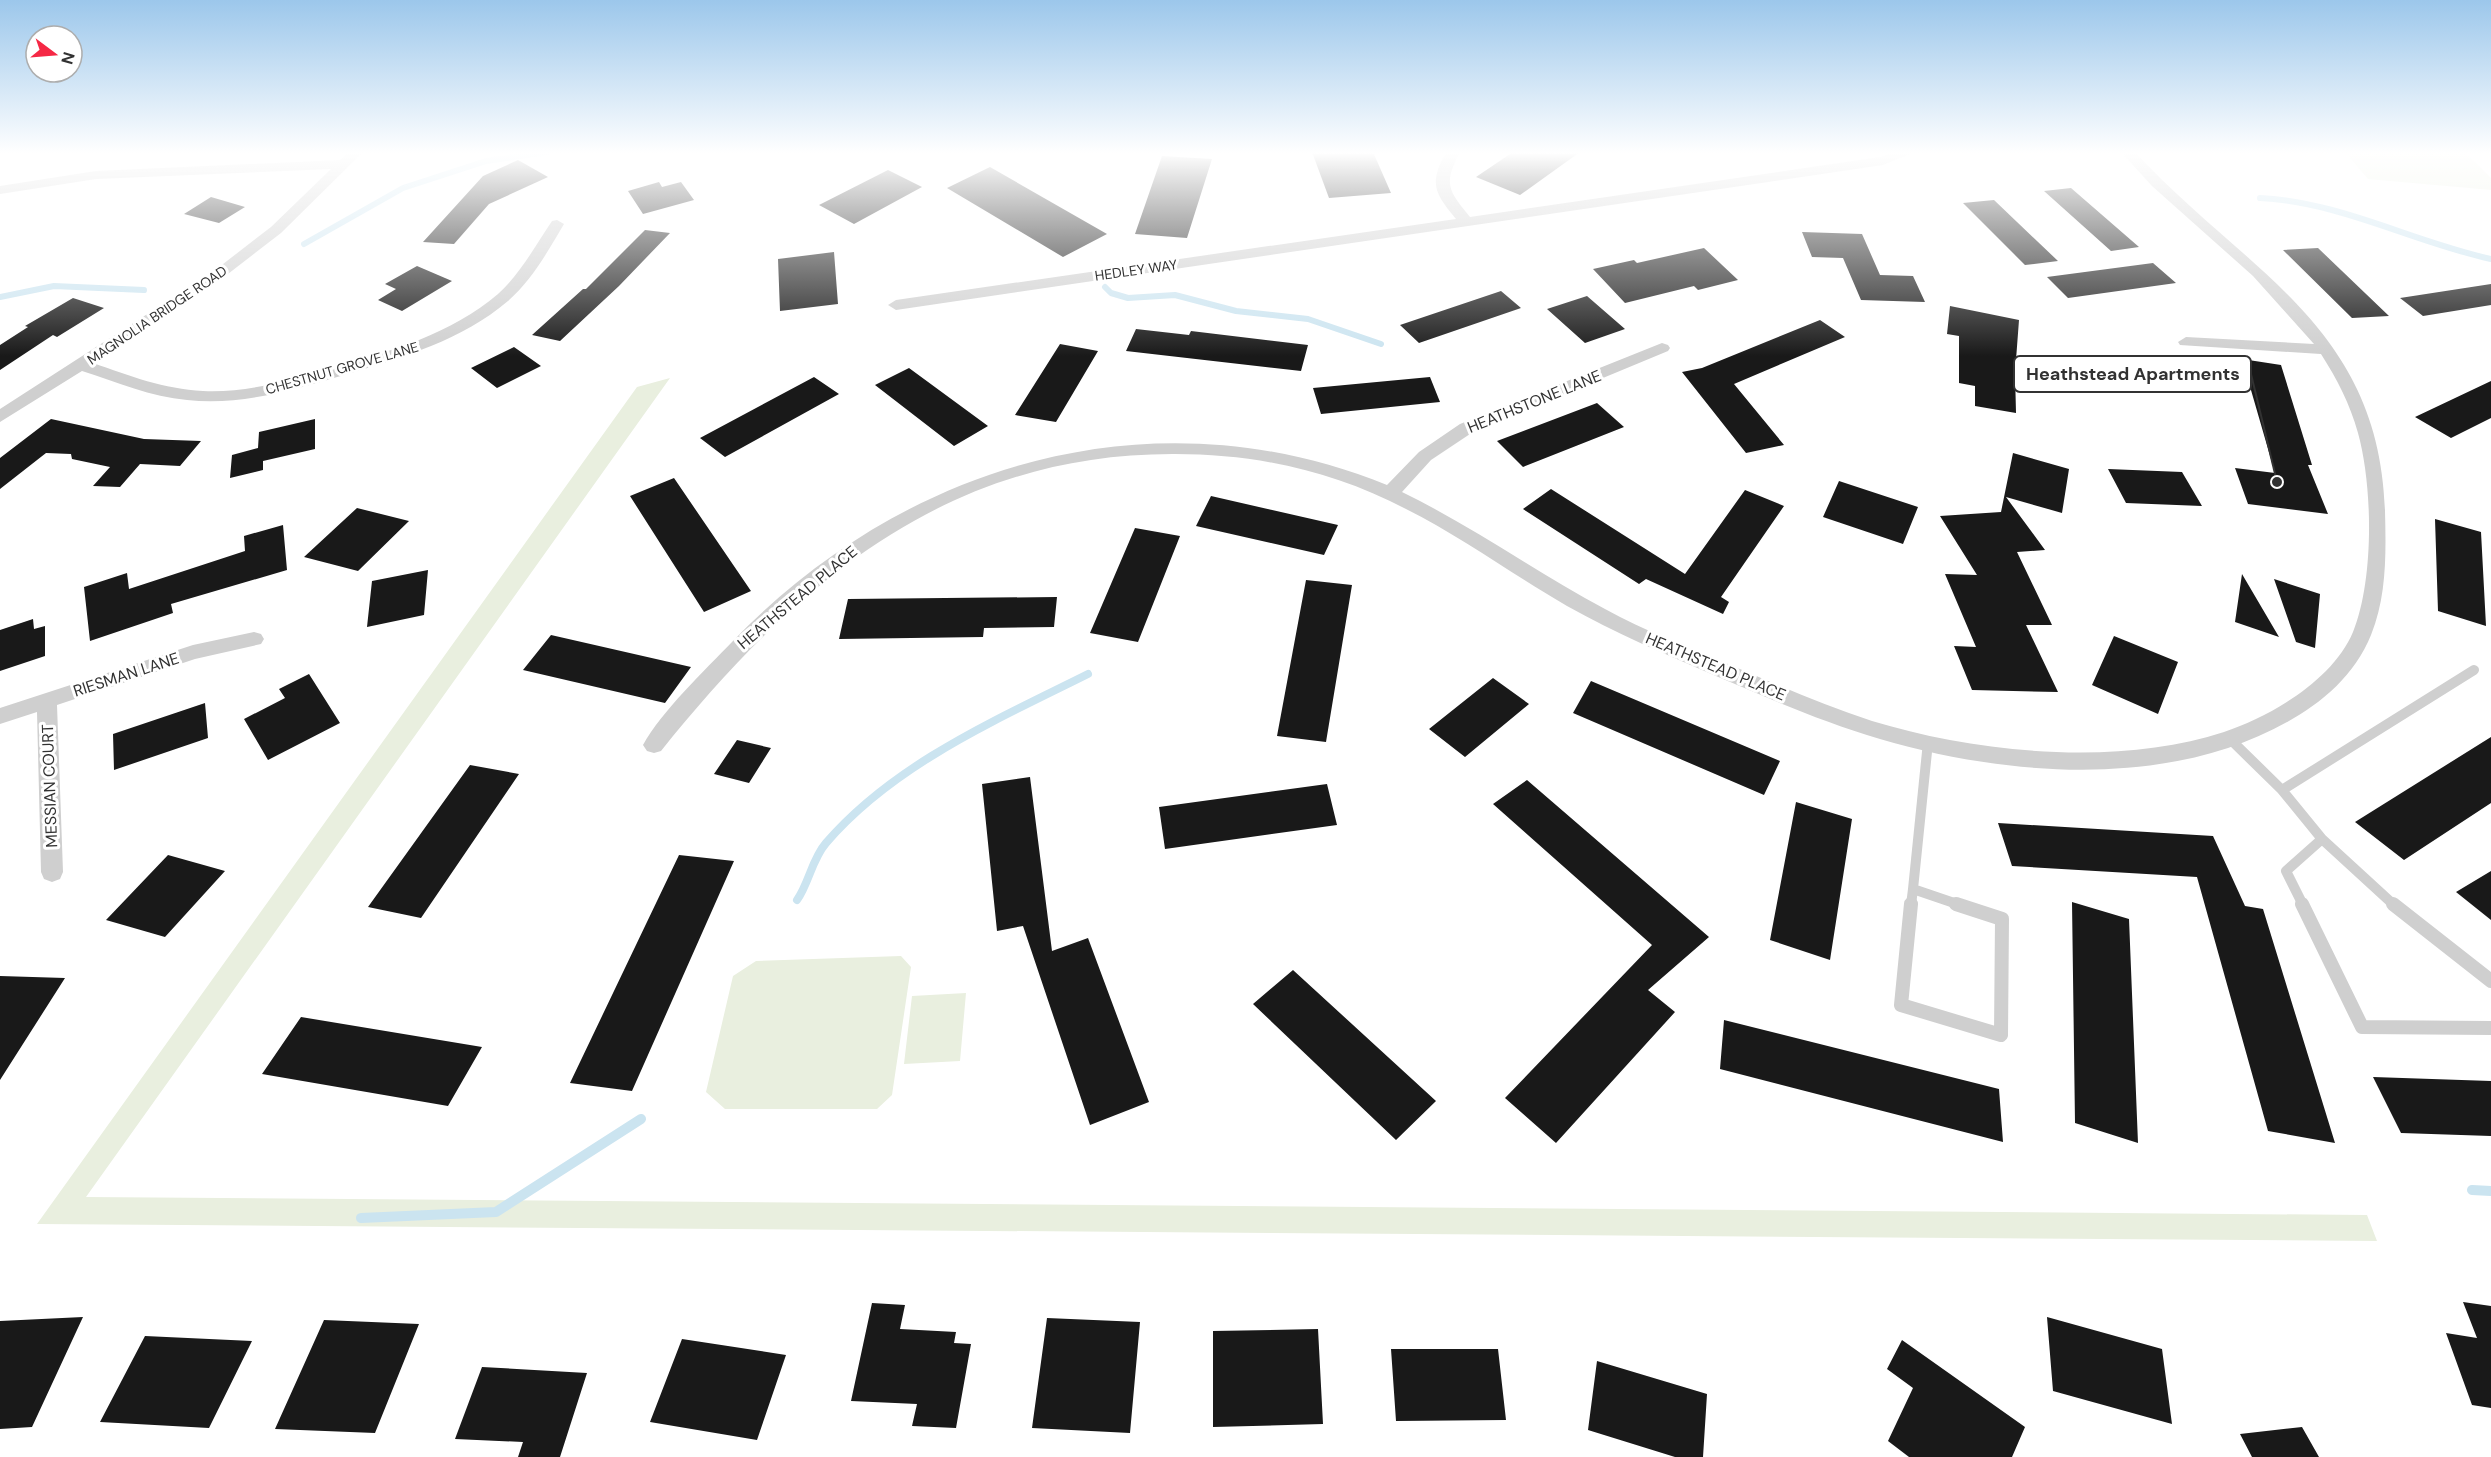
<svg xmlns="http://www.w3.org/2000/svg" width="2491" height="1457" viewBox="0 0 2491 1457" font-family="'DM Sans',sans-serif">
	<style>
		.green { fill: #e9efdf }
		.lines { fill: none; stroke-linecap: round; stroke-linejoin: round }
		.stream-far2 { stroke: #cbe4f0; stroke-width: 6 }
		.stream-far1 { stroke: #cbe4f0; stroke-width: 8 }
		.stream { stroke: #cbe4f0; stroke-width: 10 }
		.building { fill: #191919 }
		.lane-far1 { stroke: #cfcfcf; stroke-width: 10 }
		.lane { stroke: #cfcfcf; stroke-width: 14 }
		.street { fill: #cfcfcf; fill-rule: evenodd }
		.labels { text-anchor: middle; stroke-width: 6; stroke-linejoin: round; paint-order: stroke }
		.far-street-label { font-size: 14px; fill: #323232; stroke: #fff }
		.street-label { font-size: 16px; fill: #323232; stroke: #fff }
		.leader { fill: none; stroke: #323232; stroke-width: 2 }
		.callout-dot { fill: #323232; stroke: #fff; stroke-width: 2 }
		.callout { fill: #fff; stroke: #323232; stroke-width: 2 }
		.callout-label { font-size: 18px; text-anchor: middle; font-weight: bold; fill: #323232 }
	</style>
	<rect width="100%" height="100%" fill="#fff"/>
	<path class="green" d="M2345,152H2465L2491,178V190L2368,179Z
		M670,378L86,1197L2367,1215L2377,1241L37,1224L637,387Z
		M901,956L911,967L892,1095L877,1109H725L706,1092L733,976L756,961Z
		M966,993L960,1061L904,1064L912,996Z"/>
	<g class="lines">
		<path class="stream-far2" d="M2260,198C2341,202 2413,242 2491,259
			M304,244L403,188L486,161L548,152
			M1105,287L1111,293L1128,298L1175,295L1236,311L1308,319L1381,344
			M0,297L54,286L144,290"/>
		<path class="stream-far1" d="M797,900C809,883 812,859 826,843C894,764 996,720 1088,674"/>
		<path class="stream" d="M2472,1190L2491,1191
			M361,1218L496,1212L641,1119"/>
	</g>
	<path class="building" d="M1312,152H1373L1391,193L1329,198Z
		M1513,152H1580L1520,195L1476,177Z
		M1162,156L1212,159L1187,238L1135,234Z
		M518,160L548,177L489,204L454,244L423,242L483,176Z
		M990,167L1107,234L1063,257L947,188Z
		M888,170L922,187L854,224L819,205Z
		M659,182L662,187L681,182L694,200L643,214L628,191Z
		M2071,188L2139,247L2111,251L2044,191Z
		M211,197L245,207L219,223L184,214Z
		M1994,200L2058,261L2025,265L1963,203Z
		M645,230L670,233L619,286L560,341L532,335L583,289H586Z
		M1802,232L1862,234L1880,275L1913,276L1925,302L1861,300L1843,258L1812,257Z
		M1704,248L1738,280L1698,290L1694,286L1625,303L1593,269L1634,260L1637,263Z
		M2318,248L2389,316L2352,318L2283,250Z
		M834,252L838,304L780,311L778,259Z
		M2153,263L2176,283L2068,298L2047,277Z
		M417,266L452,281L402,311L378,300L396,289L385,284Z
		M2491,284V305L2423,316L2400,298Z
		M1501,291L1521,308L1419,343L1400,325Z
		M1587,296L1625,329L1585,343L1547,309Z
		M73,298L104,308L57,337L53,335L0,370V345L28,327L25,326Z
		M1950,306L2019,320L2015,373L2016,413L1975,406V386L1959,383V336L1947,334Z
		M1820,320L1845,337L1734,384L1784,445L1746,453L1682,372L1702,368Z
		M1136,329L1189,335L1191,331L1308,345L1301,371L1126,351Z
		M1060,344L1098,351L1056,422L1015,415Z
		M514,347L541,366L497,388L471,368Z
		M2242,359L2281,365L2312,465H2308L2328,514L2248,504L2235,468L2275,473Z
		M909,368L988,426L954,446L875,385Z
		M814,377L839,394L725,457L700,438Z
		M1430,377L1440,402L1321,414L1313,388Z
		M2491,381V418L2451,438L2415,417Z
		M1597,403L1624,427L1523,467L1497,441Z
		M51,419L144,439L201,441L180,466L140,464L120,487L93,486L110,467L72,459L71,454L46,453L0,489V458Z
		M315,419V449L263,461V470L230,478L232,455L258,448L259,432Z
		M2013,453L2069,469L2062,513L2006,497L2045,550L2017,552L2052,625H2026L2058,692L1972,690L1954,646L1976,647L1945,574L1977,575L1940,516L2001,512Z
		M2108,469L2182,472L2202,506L2126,503Z
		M674,478L751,591L704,612L630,496Z
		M1839,481L1918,507L1903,544L1823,517Z
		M1551,489L1685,574L1745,490L1784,506L1721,597L1729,602L1723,614L1646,579L1639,584L1523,509Z
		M1211,496L1338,525L1324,555L1196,526Z
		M357,508L409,521L358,571L304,557Z
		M2435,519L2481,532L2486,626L2438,611Z
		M283,525L287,570L171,604L173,613L90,641L84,587L127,573L129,589L245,551L244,536Z
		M1135,528L1180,536L1138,642L1090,633Z
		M428,570L424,615L367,627L372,581Z
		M2242,574L2279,637L2235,622Z
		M2274,579L2320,594L2315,648L2296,642Z
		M1306,580L1352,585L1326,742L1277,736Z
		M1057,597L1054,627L984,628L983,637L839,639L848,599Z
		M33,619L34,629L45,626V656L0,671V630Z
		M551,635L691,667L665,703L523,670Z
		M2114,636L2178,662L2158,714L2092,685Z
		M309,674L340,723L268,760L244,719L285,698L279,689Z
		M1493,678L1529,704L1465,757L1429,729Z
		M1591,681L1780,761L1764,795L1573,713Z
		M205,703L208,738L114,770L113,734Z
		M2491,737V803L2404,860L2355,822Z
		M737,740L771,748L749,783L714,774Z
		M470,765L519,774L421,918L368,907Z
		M1030,777L1052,951L1088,938L1149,1102L1090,1125L1023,926L997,931L982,784Z
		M1527,780L1709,937L1648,990L1675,1012L1556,1143L1505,1098L1652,945L1493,804Z
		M1327,784L1337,825L1165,849L1159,807Z
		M1796,802L1852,819L1830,960L1770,940Z
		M1998,823L2213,836L2245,906L2263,909L2335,1143L2268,1131L2197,877L2012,866Z
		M168,855L225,871L165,937L106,920Z
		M679,855L734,861L632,1091L570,1083Z
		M2491,871V920L2456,892Z
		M2072,902L2129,919L2138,1143L2075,1123Z
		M1293,970L1436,1101L1396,1140L1253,1004Z
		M0,976L65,978L0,1080Z
		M301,1017L482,1047L448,1106L262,1074Z
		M1724,1020L1999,1089L2003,1142L1720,1069Z
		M2373,1077L2491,1081V1136L2401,1133Z
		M2463,1302L2491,1306V1408L2472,1405L2446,1333L2477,1338Z
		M872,1303L905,1305L900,1329L956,1332L954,1343L971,1344L956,1428L912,1426L917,1404L851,1401Z
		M83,1317L32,1427L0,1429V1321Z
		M2047,1317L2162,1349L2172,1424L2053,1391Z
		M1047,1318L1140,1322L1130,1433L1032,1428Z
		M324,1320L419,1324L375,1433L275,1429Z
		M1318,1329L1323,1424L1213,1427V1331Z
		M145,1336L252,1341L209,1428L100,1422Z
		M682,1339L786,1355L757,1440L650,1422Z
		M1902,1340L2025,1427L2012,1457H1909L1888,1441L1913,1388L1887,1369Z
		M1391,1349H1498L1506,1420L1396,1421Z
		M1597,1361L1707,1394L1703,1457H1675L1588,1430Z
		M482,1367L587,1373L560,1457H518L523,1442L455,1439Z
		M2302,1427L2319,1457H2252L2240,1434Z"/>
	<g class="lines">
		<path class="lane-far1" d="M2231,740L2282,790L2322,839L2394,905
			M2282,790L2474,670
			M1913,889L1960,905
			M1913,889L1928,742
			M1911,905L1913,889
			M2303,905L2286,871L2322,839"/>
		<path class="lane" d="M1911,904L1901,1005L2001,1035L2002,919L1956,904
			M2302,904L2362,1027L2491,1028
			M2393,904L2491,981"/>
		<path class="street" d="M349,152H363L281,233L224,277L93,363C130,376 164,389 203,391C248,393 291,380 333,368C391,351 451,334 498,294C521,273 535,246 552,221L557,220L564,224C548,251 532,280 508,301C462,340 404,357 348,374C295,389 243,406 187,400C151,397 117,382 82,371L0,422V409L214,271L271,227L331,169L96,179L0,194V186L96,171L340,160Z
			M1446,152H1460C1443,184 1448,190 1470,217L1880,157L1896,152H1915L1883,165L896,310L888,305L896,300L1456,219C1434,192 1429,184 1446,152Z
			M2121,152H2135C2245,272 2379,324 2385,511C2386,552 2387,596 2371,635C2347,695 2285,728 2228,748C2119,784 1988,771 1880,739C1823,722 1770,699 1716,676C1665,654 1615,633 1567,606C1513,575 1462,537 1406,509C1333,471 1257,454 1175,454C948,453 796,583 661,751L654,753L647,751L643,745C661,712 706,669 732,642C904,463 1153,390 1387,485L1419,452L1460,424L1662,343L1668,345L1670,348L1668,351L1473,432L1431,460L1402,492C1472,526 1536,572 1605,609C1645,631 1687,647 1728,664C1776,684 1823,705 1872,721C1977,753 2118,767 2224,732C2270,717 2333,680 2353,632C2374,580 2373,487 2358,433C2350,404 2337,379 2321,354L2180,345L2178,342L2186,337L2314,344L2253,276L2152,186Z
			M254,632L261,634L264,639L261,644L195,659L57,705L63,872L60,879L52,882L44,879L41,872L37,712L0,724V708L193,645Z"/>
	</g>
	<linearGradient id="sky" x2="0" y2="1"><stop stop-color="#9cc7eb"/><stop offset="0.43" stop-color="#fff"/><stop offset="1" stop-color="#fff" stop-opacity="0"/></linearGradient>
	<rect width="2491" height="356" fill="url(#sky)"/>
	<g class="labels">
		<g class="far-street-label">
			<text transform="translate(1136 270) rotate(-8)" y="5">HEDLEY WAY</text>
			<text transform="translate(157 315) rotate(-34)" y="5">MAGNOLIA BRIDGE ROAD</text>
			<text transform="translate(342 368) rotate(-16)" y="5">CHESTNUT GROVE LANE</text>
		</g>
		<g class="street-label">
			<text transform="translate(1534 401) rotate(-22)" y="6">HEATHSTONE LANE</text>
			<text transform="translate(797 597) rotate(-40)" y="6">HEATHSTEAD PLACE</text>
			<text transform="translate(1716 666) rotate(23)" y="6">HEATHSTEAD PLACE</text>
			<text transform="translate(126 674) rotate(-18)" y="6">RIESMAN LANE</text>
			<text transform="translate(49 786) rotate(-92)" y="6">MESSIAN COURT</text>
		</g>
	</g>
	<path class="leader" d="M2277 482L2251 374"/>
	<circle class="callout-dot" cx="2277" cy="482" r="6"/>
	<rect class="callout" x="2014" y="356" width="237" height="36" rx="6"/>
	<g class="callout-label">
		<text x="2133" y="380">Heathstead Apartments</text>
	</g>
	<g transform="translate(54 54) rotate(106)"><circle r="28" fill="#ffffff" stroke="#adadad" stroke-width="1.5"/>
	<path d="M0-4.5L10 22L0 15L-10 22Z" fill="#f52845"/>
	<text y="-9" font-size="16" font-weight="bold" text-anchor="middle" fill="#323232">N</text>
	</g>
</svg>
